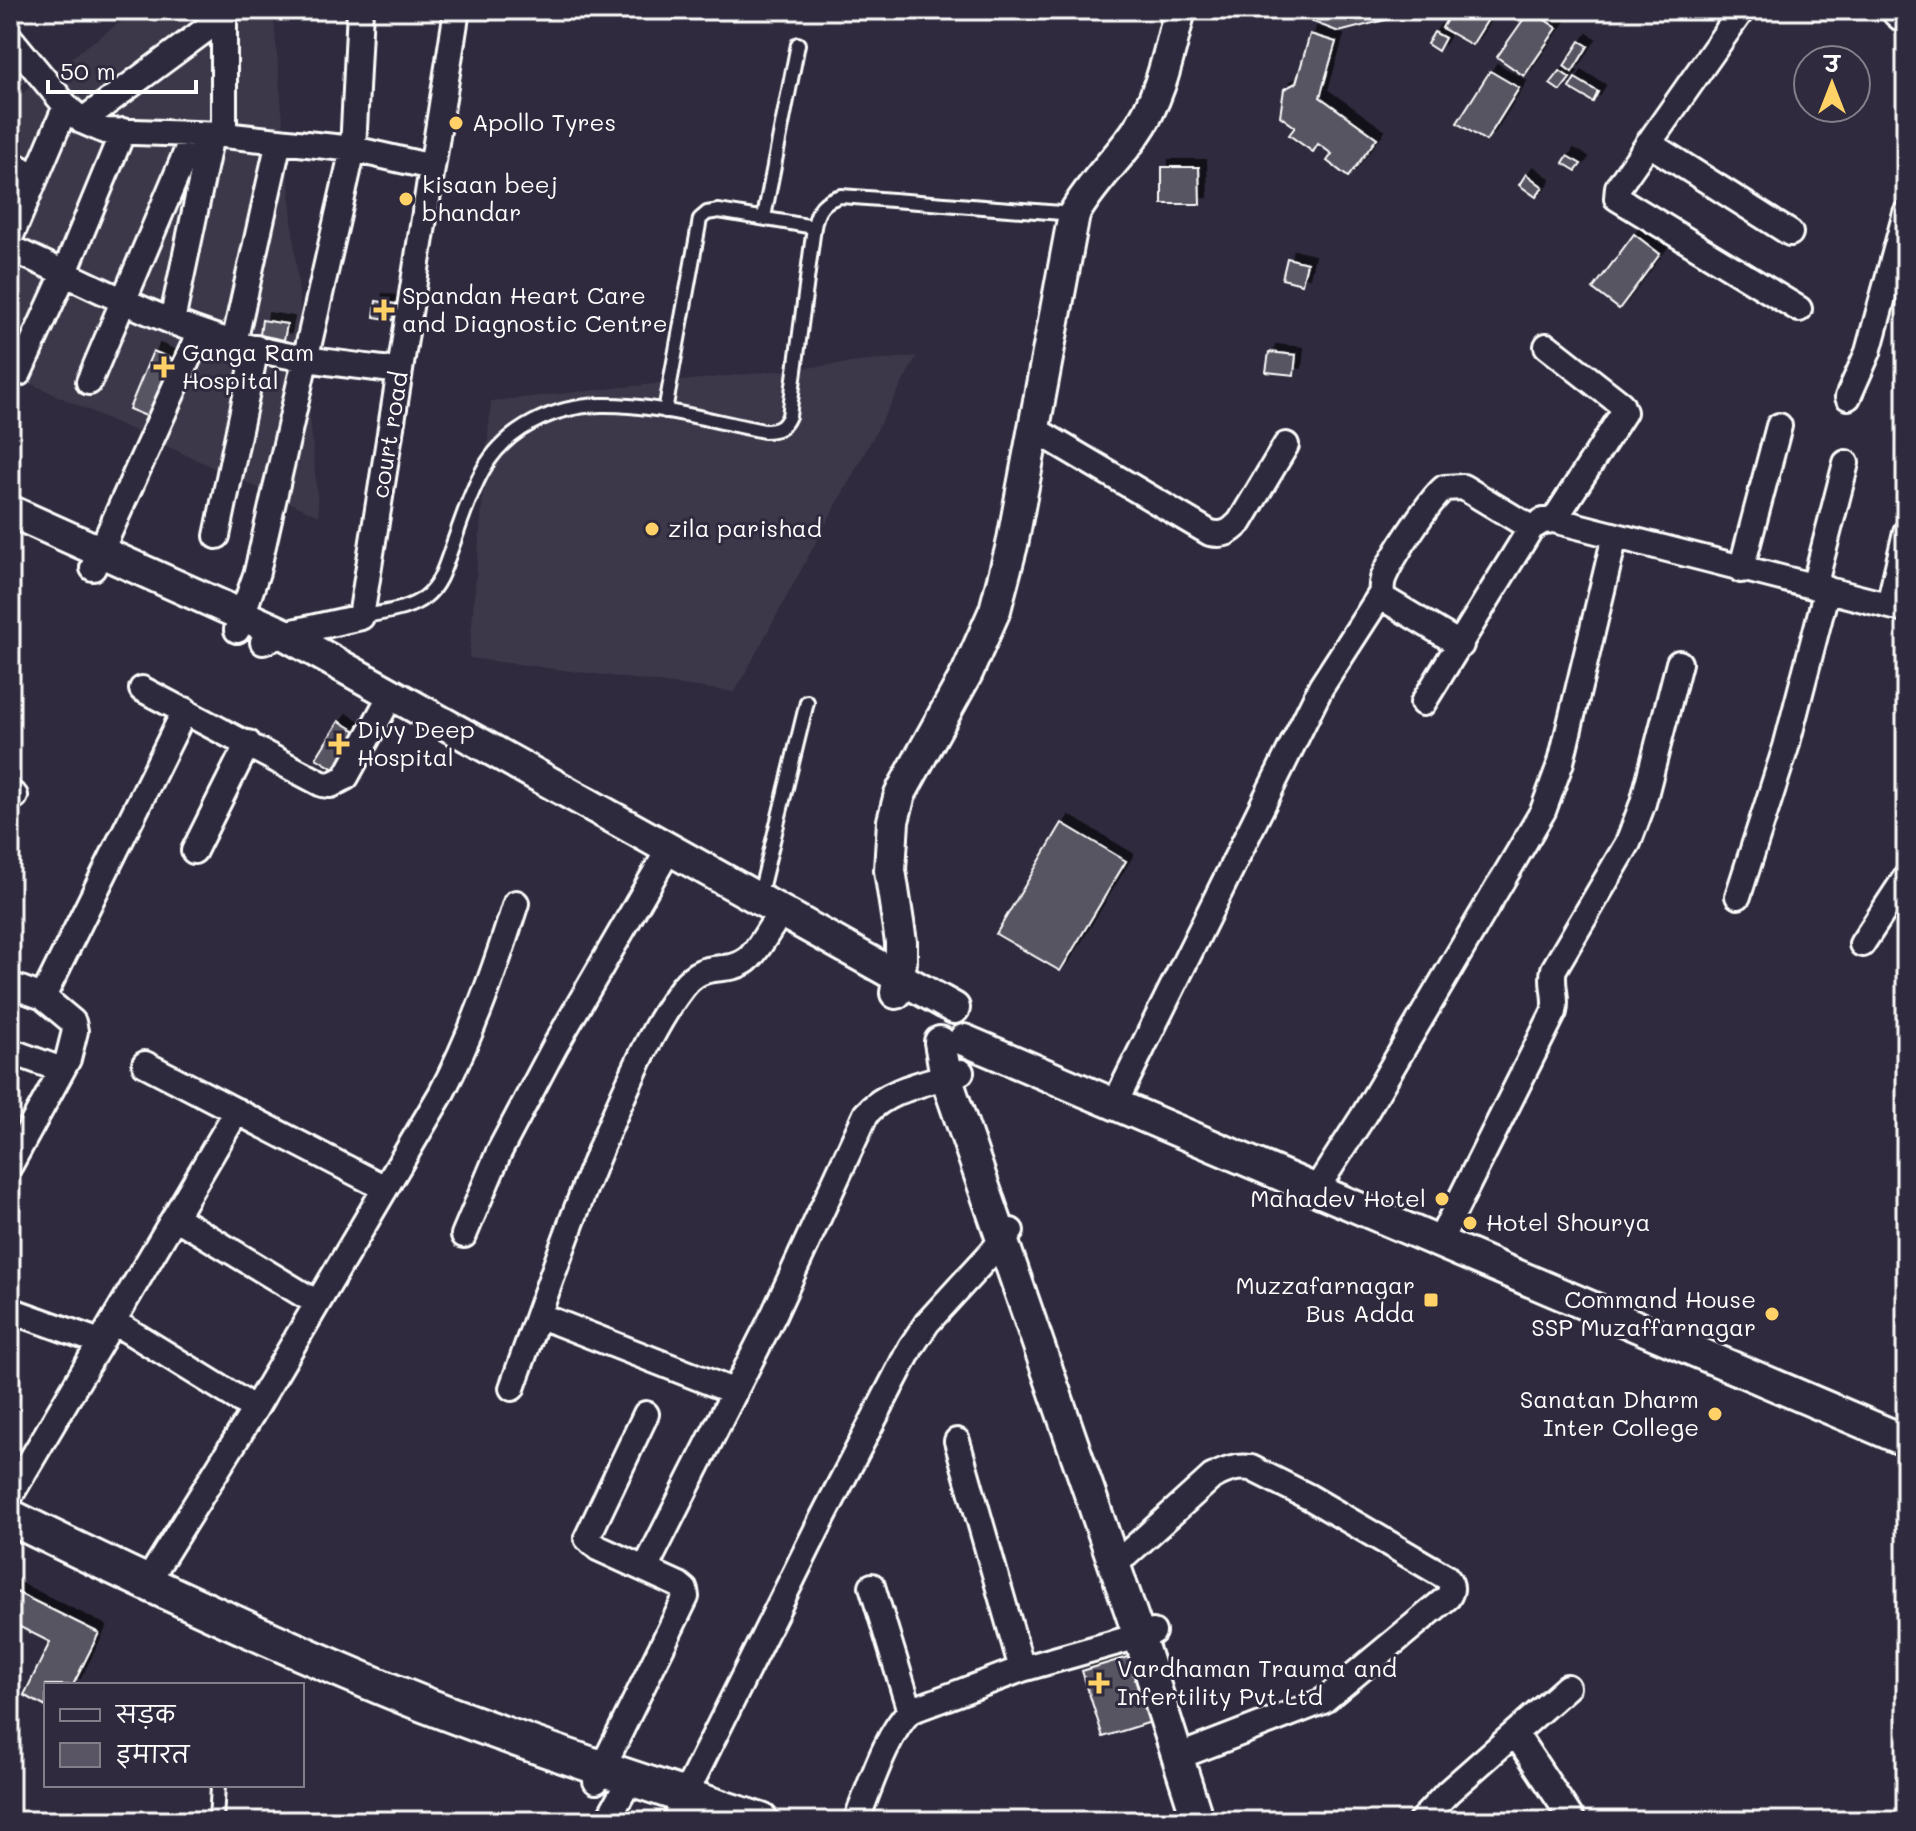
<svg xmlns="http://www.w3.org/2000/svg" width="1916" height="1831" viewBox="0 0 1916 1831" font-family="Mali,'Playpen Sans Deva',sans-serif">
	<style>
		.built { fill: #3c3749 }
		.building { fill: #595564; stroke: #fff; stroke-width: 2; filter: url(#shadow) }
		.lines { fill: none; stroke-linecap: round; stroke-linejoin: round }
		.service-casing { stroke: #fff; stroke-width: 18 }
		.minor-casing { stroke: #fff; stroke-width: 30 }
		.tertiary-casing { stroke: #fff; stroke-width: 36 }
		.secondary-casing { stroke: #fff; stroke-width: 40 }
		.service { stroke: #2f2a3d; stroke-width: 12 }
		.minor { stroke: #2f2a3d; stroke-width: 24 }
		.tertiary { stroke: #2f2a3d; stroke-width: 30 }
		.secondary { stroke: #2f2a3d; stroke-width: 34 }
		.poi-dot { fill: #ffd166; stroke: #2f2a3d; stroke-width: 3 }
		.labels { text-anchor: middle; stroke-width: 6; stroke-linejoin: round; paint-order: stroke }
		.poi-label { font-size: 24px; fill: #fff; stroke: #2f2a3d; text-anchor: start }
		.street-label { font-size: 24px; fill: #fff; stroke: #2f2a3d }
	</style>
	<defs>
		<filter id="shadow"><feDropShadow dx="7" dy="-7" stdDeviation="0" flood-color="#0009"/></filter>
	</defs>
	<rect width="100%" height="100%" fill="#2f2a3d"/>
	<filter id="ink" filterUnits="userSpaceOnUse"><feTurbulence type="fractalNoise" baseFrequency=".0125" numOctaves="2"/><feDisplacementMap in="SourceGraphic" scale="16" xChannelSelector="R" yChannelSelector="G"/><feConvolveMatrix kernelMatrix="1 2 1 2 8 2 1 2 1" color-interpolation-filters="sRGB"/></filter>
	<g filter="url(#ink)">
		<path class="built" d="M137,10H273L319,516L10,374V102Z
			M917,356L735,692L469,658L491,401Z"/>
		<path class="building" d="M1303,10H1406L1408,14L1339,32L1303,18Z
			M1452,10H1486L1492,13L1472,45L1442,28Z
			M1530,10L1557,28L1524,76L1497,57Z
			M1434,32L1445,38L1438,51L1427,44Z
			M1310,34L1336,42L1320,97L1377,138L1348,177L1327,161L1332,154L1318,144L1313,152L1289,135L1295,127L1280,116L1284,89L1296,83Z
			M1580,41L1588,46L1572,72L1564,66Z
			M1490,71L1519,88L1486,141L1457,123Z
			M1560,71L1570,78L1560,91L1550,84Z
			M1575,78L1598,92L1593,102L1569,88Z
			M1567,156L1581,164L1576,171L1563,163Z
			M1162,167H1199L1200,204H1162Z
			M1526,174L1543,187L1536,197L1519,185Z
			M1634,234L1660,254L1619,309L1593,289Z
			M1287,258L1307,263L1302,284L1282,279Z
			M376,301L396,304L394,320L374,317Z
			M262,320L287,324L284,340L260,335Z
			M153,351L182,363L158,421L129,409Z
			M1269,352L1296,355L1294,375L1266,372Z
			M339,721L361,734L339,772L316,758Z
			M1062,823L1126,861L1060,971L996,934Z
			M10,1589L99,1633L73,1685H46V1707L24,1695L50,1642L10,1622Z
			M1131,1656L1151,1722L1103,1737L1082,1671Z"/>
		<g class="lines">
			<defs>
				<path id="service" d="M764,217L798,44
					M665,411L700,219L707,213L719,211L814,227
					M361,617C382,612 407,611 425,597C441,585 446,562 453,544C462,519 470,493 483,470C506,428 555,406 601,405C656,404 711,421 764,431C777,431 784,428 789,416L814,227C817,209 824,200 841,196L1074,214
					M759,898L807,702
					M216,1821L218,1785"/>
				<path id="minor" d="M1742,10L1618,187L1617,198L1799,309
					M10,38L66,106L82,121L105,131L224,135L353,149L432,167
					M82,121L224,16
					M224,135V10
					M1648,143L1790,233
					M10,163L36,177
					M10,238L66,106
					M10,248C82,280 155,320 231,342C286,359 344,364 400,371
					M172,321L211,135
					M234,343L279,141
					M1547,346L1621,404L1624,412L1554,520
					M19,373L65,272L123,131
					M89,382L194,134
					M1848,397L1868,352L1906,213
					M1034,429L1210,533C1225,536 1230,532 1240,522L1286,445
					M217,536L256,348
					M93,568L200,332
					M1741,570L1779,426
					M1814,587L1846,463
					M1889,605L1906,532
					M237,630L257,572L353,149L360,10
					M263,642L284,634L361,617L457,10
					M1461,645L1383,598C1381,591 1381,586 1383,579C1390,560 1429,501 1444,488L1463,487L1531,528
					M142,689L322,784L331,785L346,777L391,695
					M1423,703L1531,528L1543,521L1554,520L1906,610
					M10,793L15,796
					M194,851L248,743
					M1738,896L1786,747L1827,589
					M1862,944L1906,877
					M10,985L43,997L185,710
					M10,1051L62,1070
					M145,1064L385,1188
					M1122,1089L1321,687L1381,594
					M10,1165L68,1059L75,1031L73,1022L43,997
					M1315,1191L1362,1118L1543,811L1561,762L1615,536
					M175,1217L317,1303
					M464,1235L499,1152L555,1046L661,863
					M1438,1244L1554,1012C1558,997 1550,984 1554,969L1628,843L1643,803L1679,663
					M10,1310L100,1342
					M538,1315L735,1392
					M114,1322L255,1409
					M512,1388C546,1294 578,1198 618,1107C636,1067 655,1023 682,988C705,958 725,976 747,960C757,952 765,936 772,926
					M957,1441L1022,1669
					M10,1496L237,1111
					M1126,1555L1212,1477C1226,1470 1236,1466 1251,1468L1309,1497L1446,1577C1452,1584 1453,1589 1448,1597L1323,1701L1193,1751
					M645,1569L774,1314L866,1114C887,1089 931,1082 961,1072
					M146,1584L255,1409L441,1094C473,1033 495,969 516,903
					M872,1586L910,1711
					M1515,1733L1573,1821
					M596,1781L686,1597L685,1590L679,1585L598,1548L587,1538L646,1414
					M678,1809L822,1519L911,1347L927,1323L1011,1231
					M607,1821L623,1792
					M856,1821C870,1788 885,1736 910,1711L1022,1669L1153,1632
					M1421,1821L1448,1792L1567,1687"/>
				<path id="tertiary" d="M10,511L284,634L954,1008
					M896,993L901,962V942L890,870L893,821L900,794L967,673L995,610L1012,545L1074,214C1091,184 1115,162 1135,134C1161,98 1169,52 1180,10
					M964,1040L1906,1441
					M940,1042L946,1077L1139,1636L1198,1821"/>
				<path id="secondary" d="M1899,10L1906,16
					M10,1517C145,1583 283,1648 423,1704C534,1747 648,1784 761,1821"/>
			</defs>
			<use href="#service" class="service-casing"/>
			<use href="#minor" class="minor-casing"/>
			<use href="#tertiary" class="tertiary-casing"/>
			<use href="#secondary" class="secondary-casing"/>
			<use href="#service" class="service"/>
			<use href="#minor" class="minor"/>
			<use href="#tertiary" class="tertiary"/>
			<use href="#secondary" class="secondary"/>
		</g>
	</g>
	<g class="poi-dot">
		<circle cx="456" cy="123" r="8"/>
		<circle cx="406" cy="199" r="8"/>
		<path d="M380 298h8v8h8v8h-8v8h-8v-8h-8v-8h8z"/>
		<path d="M160 355h8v8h8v8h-8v8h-8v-8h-8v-8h8z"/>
		<circle cx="652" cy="529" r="8"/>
		<path d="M335 732h8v8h8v8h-8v8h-8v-8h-8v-8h8z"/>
		<circle cx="1442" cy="1199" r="8"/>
		<circle cx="1470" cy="1223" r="8"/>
		<rect x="1423" y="1292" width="16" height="16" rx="4"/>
		<circle cx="1772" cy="1314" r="8"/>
		<circle cx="1715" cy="1414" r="8"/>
		<path d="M1095 1671h8v8h8v8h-8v8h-8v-8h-8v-8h8z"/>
	</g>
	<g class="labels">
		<g class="poi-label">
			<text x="472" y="131">Apollo Tyres</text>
			<text x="422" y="193">kisaan beej<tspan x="422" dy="28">bhandar</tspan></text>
			<text x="402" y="304">Spandan Heart Care<tspan x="402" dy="28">and Diagnostic Centre</tspan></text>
			<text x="182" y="361">Ganga Ram<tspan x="182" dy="28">Hospital</tspan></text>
			<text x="668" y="537">zila parishad</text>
			<text x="357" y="738">Divy Deep<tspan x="357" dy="28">Hospital</tspan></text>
			<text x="1426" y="1207" text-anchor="end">Mahadev Hotel</text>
			<text x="1486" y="1231">Hotel Shourya</text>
			<text x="1415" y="1294" text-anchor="end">Muzzafarnagar<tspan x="1415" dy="28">Bus Adda</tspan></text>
			<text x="1756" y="1308" text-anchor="end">Command House<tspan x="1756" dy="28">SSP Muzaffarnagar</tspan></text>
			<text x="1699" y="1408" text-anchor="end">Sanatan Dharm<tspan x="1699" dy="28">Inter College</tspan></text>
			<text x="1117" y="1677">Vardhaman Trauma and<tspan x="1117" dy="28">Infertility Pvt Ltd</tspan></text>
		</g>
		<g class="street-label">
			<text transform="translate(390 435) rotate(-81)" y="8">court road</text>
		</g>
	</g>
	<rect width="1916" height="1831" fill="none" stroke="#2f2a3d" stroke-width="40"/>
	<rect x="20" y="20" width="1876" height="1791" fill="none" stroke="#fff" stroke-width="3" filter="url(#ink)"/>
	<rect x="44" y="1683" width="260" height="104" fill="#2f2a3d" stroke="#827f8b" stroke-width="2"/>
	<rect x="60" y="1709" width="40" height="12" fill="#2f2a3d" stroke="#827f8b" stroke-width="2"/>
	<text x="116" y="1723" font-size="24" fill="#ffffff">सड़क</text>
	<rect x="60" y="1743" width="40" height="24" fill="#595564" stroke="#827f8b" stroke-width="2"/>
	<text x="116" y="1763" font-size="24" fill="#ffffff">इमारत</text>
	<g transform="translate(1832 84)"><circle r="38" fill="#2f2a3d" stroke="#827f8b" stroke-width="2"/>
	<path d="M0-6L14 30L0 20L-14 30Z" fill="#ffd166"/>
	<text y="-12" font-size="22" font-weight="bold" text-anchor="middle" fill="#ffffff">उ</text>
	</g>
	<path d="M48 80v12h148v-12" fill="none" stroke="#ffffff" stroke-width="4"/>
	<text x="60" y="80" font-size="24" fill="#ffffff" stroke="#2f2a3d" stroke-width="6" paint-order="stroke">50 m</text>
</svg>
